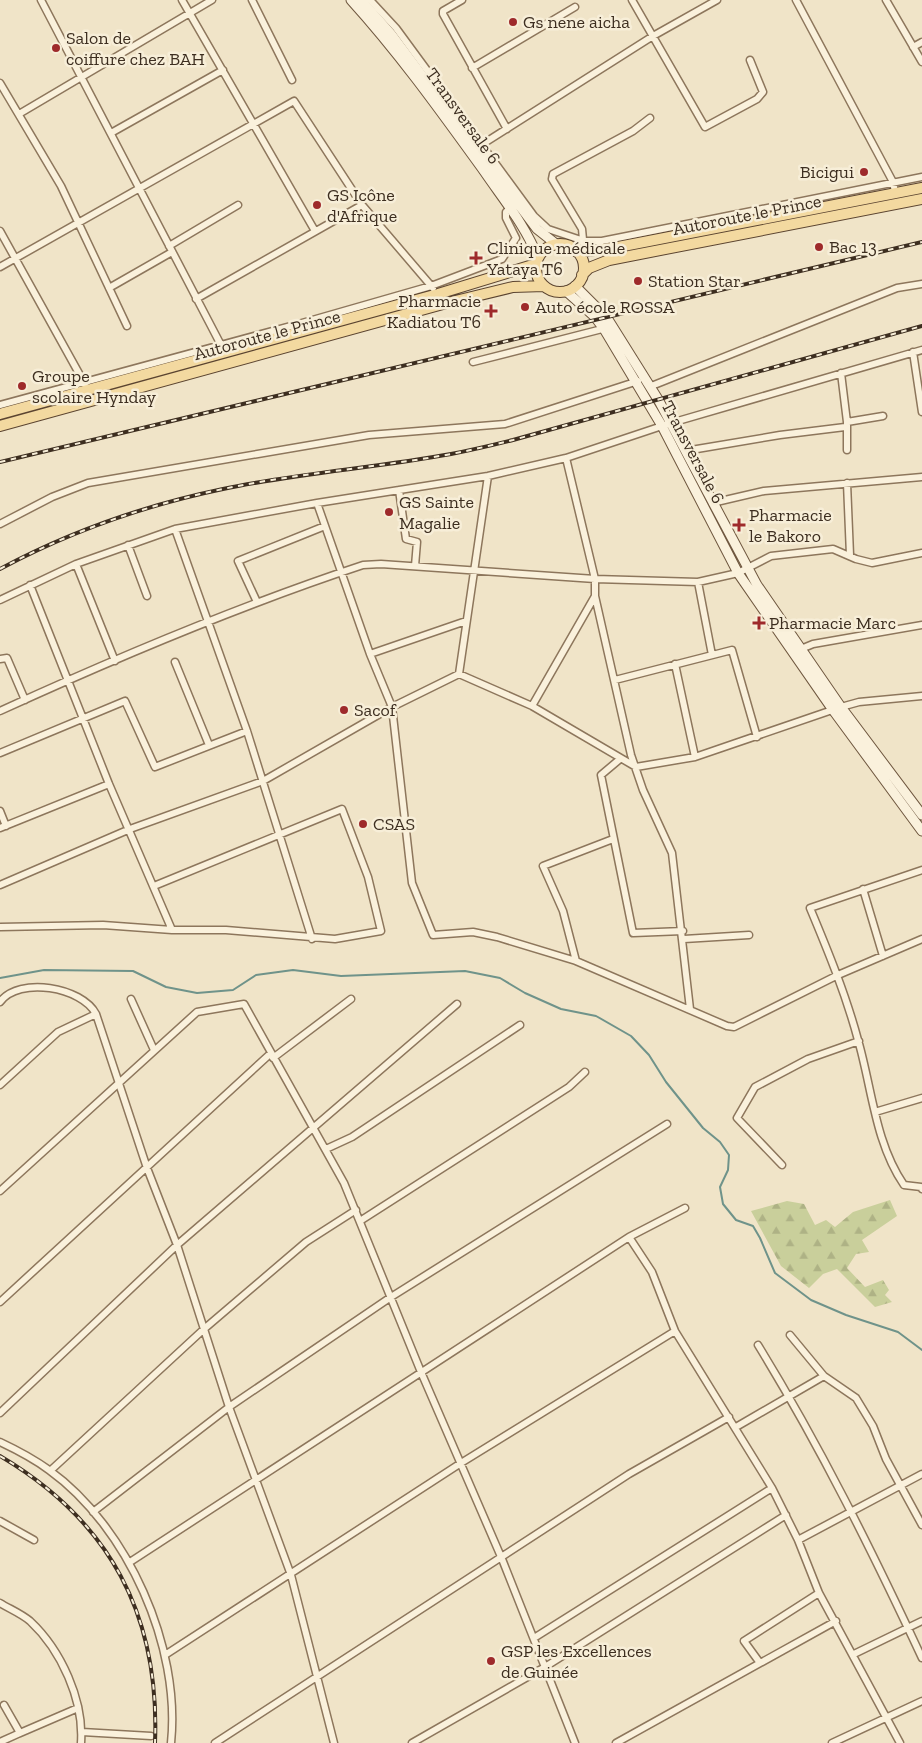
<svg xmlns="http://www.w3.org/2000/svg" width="922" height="1743" viewBox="0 0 922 1743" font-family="'Zilla Slab',serif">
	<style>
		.forest { fill: url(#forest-firs) }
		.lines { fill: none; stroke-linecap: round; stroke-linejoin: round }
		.stream { stroke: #6f938a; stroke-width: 2 }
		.minor-casing { stroke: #8d765c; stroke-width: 9 }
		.secondary-casing { stroke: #6f573f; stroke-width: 11 }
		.primary-casing { stroke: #5b4430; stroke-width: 12 }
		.minor { stroke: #faf1dc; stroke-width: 6 }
		.secondary { stroke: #faf1dc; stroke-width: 9 }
		.primary { stroke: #f3d9a0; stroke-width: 10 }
		.rail-casing { stroke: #3d2e20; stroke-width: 4 }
		.rail { stroke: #f7eed8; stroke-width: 2; stroke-dasharray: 5.5; stroke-linecap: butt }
		.poi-dot { fill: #9e2a2b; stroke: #f7eed8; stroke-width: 2 }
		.labels { text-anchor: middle; stroke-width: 5; stroke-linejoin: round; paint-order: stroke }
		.poi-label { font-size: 18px; fill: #3d2e20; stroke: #f7eed8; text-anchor: start }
		.street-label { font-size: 18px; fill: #3d2e20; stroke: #f7eed8 }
	</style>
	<defs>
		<pattern id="forest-firs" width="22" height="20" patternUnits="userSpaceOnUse" patternTransform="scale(1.25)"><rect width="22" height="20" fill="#c9cf9b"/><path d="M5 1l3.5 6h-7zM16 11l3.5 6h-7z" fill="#aeb285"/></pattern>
	</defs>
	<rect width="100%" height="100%" fill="#f0e4c8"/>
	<path class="forest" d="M890,1200L897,1216L862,1240L869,1252L856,1254L847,1268L865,1287L883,1280L889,1290L885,1295L892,1302L875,1307L837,1269L823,1274L809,1288L781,1266L751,1211L787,1201L804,1204L815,1225L826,1220L835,1227L853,1212Z"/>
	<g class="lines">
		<path class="stream" d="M0,978L44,970L133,971L166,987L197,993L233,990L256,975L293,970L341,976L465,971L500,978L525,993L561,1009L596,1016L631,1036L649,1055L666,1082L703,1128L720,1142L729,1155L728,1170L720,1187L723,1204L736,1220L753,1226L760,1238L775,1273L811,1300L846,1315L898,1332L922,1350"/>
		<defs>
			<path id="minor" d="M41,0L222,347
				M182,0L315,231
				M252,0L292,80
				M370,0L396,28L534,216L548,229L584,241H602L922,177
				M462,0L443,11V14L507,129
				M632,0L705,127L757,99L763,92L750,60
				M796,0L893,182L895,192
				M886,0L922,62
				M913,47L922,42
				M472,68L575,7
				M0,83L61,186L127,326
				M19,114L212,0
				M111,133L223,70
				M478,147L653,36L717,0
				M0,231L86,386
				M169,246L238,205
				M584,250L582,229L552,179L553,174L633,131L650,118
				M0,267L294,101L362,205L433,288
				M109,288L172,252
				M196,299L362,205
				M913,352L922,412
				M473,362L606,328
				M841,373L847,422V450
				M649,387L897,288L922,284
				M0,405L302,323L431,286L502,259L516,238L506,218V212L516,203
				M847,422L883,416
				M685,451L780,435L845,427
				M566,458L595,579V596L631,755L643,790L672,853L690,1009
				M847,483L850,555
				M399,490L406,539L417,542L415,566
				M317,503L370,654L392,707L412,883L433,935L473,932L497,937L576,961L727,1026L734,1027L838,975L922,939
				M712,503L764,491L922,477
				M0,524L52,497L88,483L369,435L505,424L638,381
				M175,529L247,731L312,939
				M128,545L147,596
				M76,564L115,661
				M698,582L712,655
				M30,585L109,784L172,930
				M0,600L76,564L175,529L317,503L488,476L566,458L671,423L922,350
				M257,602L238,561L325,526
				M801,649L813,644L922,625
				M370,654L466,621
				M0,659L7,658L25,700
				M175,662L209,745
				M675,664L695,757
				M459,674L488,476
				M615,680L732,650L757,737
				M532,706L595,596
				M0,711C118,657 239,606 363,565L381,564L595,579L698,582L738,573L771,556L833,549L856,559L872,563L922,553
				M0,753L125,701L155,767L247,731
				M620,759L601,775L633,933L683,931
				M0,811L6,826
				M0,828L109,784
				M922,870L810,908C828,951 846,995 858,1040C872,1088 875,1143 904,1185L921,1187L922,1189
				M0,885L130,829L263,781L392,707L459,674L532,706L636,767L695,757L841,707L859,702L922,696
				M863,889L883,956
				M0,927L103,925L172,930H226L335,939L381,931L368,877L342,809L154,886
				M684,939L749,935
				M576,961L563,911L543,866L613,839
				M131,999L154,1050
				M0,1002C19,976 82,987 96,1014L147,1168L177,1245L229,1407L291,1575L334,1743
				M273,1058L351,999
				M0,1085L58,1032L96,1014
				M875,1112L922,1098
				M326,1149L352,1137L520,1025
				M782,1165L737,1118L755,1087L808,1059L859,1041
				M0,1191L197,1012L244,1004L344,1183L421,1372L502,1559L575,1743
				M360,1221L569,1087L585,1072
				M629,1237L652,1272L675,1331L772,1488L798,1540L819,1593L900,1743
				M0,1302L270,1054
				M790,1335L824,1376L856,1398L873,1426L886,1459L922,1525
				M758,1345C820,1446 872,1551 922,1658
				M0,1413L177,1245L457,1004
				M736,1427L824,1376
				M0,1442C17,1450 34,1459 49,1470C128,1527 181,1647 171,1743
				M50,1471L204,1329L306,1242L356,1210
				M93,1512L229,1407L391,1297L667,1124
				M0,1521L34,1540
				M798,1540L922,1474
				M130,1562L629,1237L685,1208
				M0,1603C10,1609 22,1614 30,1621C61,1650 84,1700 81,1743
				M534,1638L772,1488
				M854,1654L922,1621
				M165,1655L461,1463L675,1331
				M760,1663L744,1641L819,1593
				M4,1705L20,1733L78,1708
				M82,1732L151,1736
				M0,1742L20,1733
				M215,1743L629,1474L729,1417
				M412,1743L545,1667L786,1515
				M616,1743L836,1621
				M832,1743L922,1701"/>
			<path id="secondary" d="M351,0C400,54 442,113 484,171C503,199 526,226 538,258
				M361,0L391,34L537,229L556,244
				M575,286L607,318L659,401L757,585L841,707L922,815
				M566,291L595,317L604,329L662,426L738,573L833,710L922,831"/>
			<path id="primary" d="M536 268a24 24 0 1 1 48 0a24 24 0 1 1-48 0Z
				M577,252L613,248L922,188
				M582,275L589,268L609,260L922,199
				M0,414L438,294L536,264
				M0,426L443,304L513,287L544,286"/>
		</defs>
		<use href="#minor" class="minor-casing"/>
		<use href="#secondary" class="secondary-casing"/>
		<use href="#primary" class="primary-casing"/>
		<use href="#minor" class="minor"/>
		<use href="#secondary" class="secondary"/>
		<use href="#primary" class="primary"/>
		<defs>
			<path id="rail" d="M0,462L922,242
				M0,569C69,532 146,505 223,489C298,473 375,468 451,454C472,450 493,445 513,440L922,326
				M0,1456C110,1521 160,1615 155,1743"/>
		</defs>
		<use href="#rail" class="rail-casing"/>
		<use href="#rail" class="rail"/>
	</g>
	<g class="poi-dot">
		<circle cx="513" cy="22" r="5"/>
		<circle cx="56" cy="48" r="5"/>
		<circle cx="864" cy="172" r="5"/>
		<circle cx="317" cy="205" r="5"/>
		<circle cx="819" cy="247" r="5"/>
		<path d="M473.5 250.5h5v5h5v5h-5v5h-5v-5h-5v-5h5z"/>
		<circle cx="638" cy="281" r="5"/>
		<circle cx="525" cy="307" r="5"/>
		<path d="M488.5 303.5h5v5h5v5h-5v5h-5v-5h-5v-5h5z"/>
		<circle cx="22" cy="386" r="5"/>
		<circle cx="389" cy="512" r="5"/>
		<path d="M736.5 517.5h5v5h5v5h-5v5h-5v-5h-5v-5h5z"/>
		<path d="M756.5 615.5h5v5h5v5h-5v5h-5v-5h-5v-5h5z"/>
		<circle cx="344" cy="710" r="5"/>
		<circle cx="363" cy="824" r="5"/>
		<circle cx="491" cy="1661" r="5"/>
	</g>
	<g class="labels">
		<g class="poi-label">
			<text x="523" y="28">Gs nene aicha</text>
			<text x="66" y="44">Salon de<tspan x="66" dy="21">coiffure chez BAH</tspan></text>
			<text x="854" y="178" text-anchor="end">Bicigui</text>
			<text x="327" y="201">GS Icône<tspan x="327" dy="21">d'Afrique</tspan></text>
			<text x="829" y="253">Bac 13</text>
			<text x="487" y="254">Clinique médicale<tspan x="487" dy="21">Yataya T6</tspan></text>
			<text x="648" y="287">Station Star</text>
			<text x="481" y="307" text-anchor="end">Pharmacie<tspan x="481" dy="21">Kadiatou T6</tspan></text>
			<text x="535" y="313">Auto école ROSSA</text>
			<text x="32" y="382">Groupe<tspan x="32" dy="21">scolaire Hynday</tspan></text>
			<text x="399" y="508">GS Sainte<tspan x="399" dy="21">Magalie</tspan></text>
			<text x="749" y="521">Pharmacie<tspan x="749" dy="21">le Bakoro</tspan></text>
			<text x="769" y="629">Pharmacie Marc</text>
			<text x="354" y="716">Sacof</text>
			<text x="373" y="830">CSAS</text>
			<text x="501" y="1657">GSP les Excellences<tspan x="501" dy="21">de Guinée</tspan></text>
		</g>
		<g class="street-label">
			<text transform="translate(463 116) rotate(54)" y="6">Transversale 6</text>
			<text transform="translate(747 215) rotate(-11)" y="6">Autoroute le Prince</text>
			<text transform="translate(267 335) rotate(-15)" y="6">Autoroute le Prince</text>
			<text transform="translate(693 452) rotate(62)" y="6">Transversale 6</text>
		</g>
	</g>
</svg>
